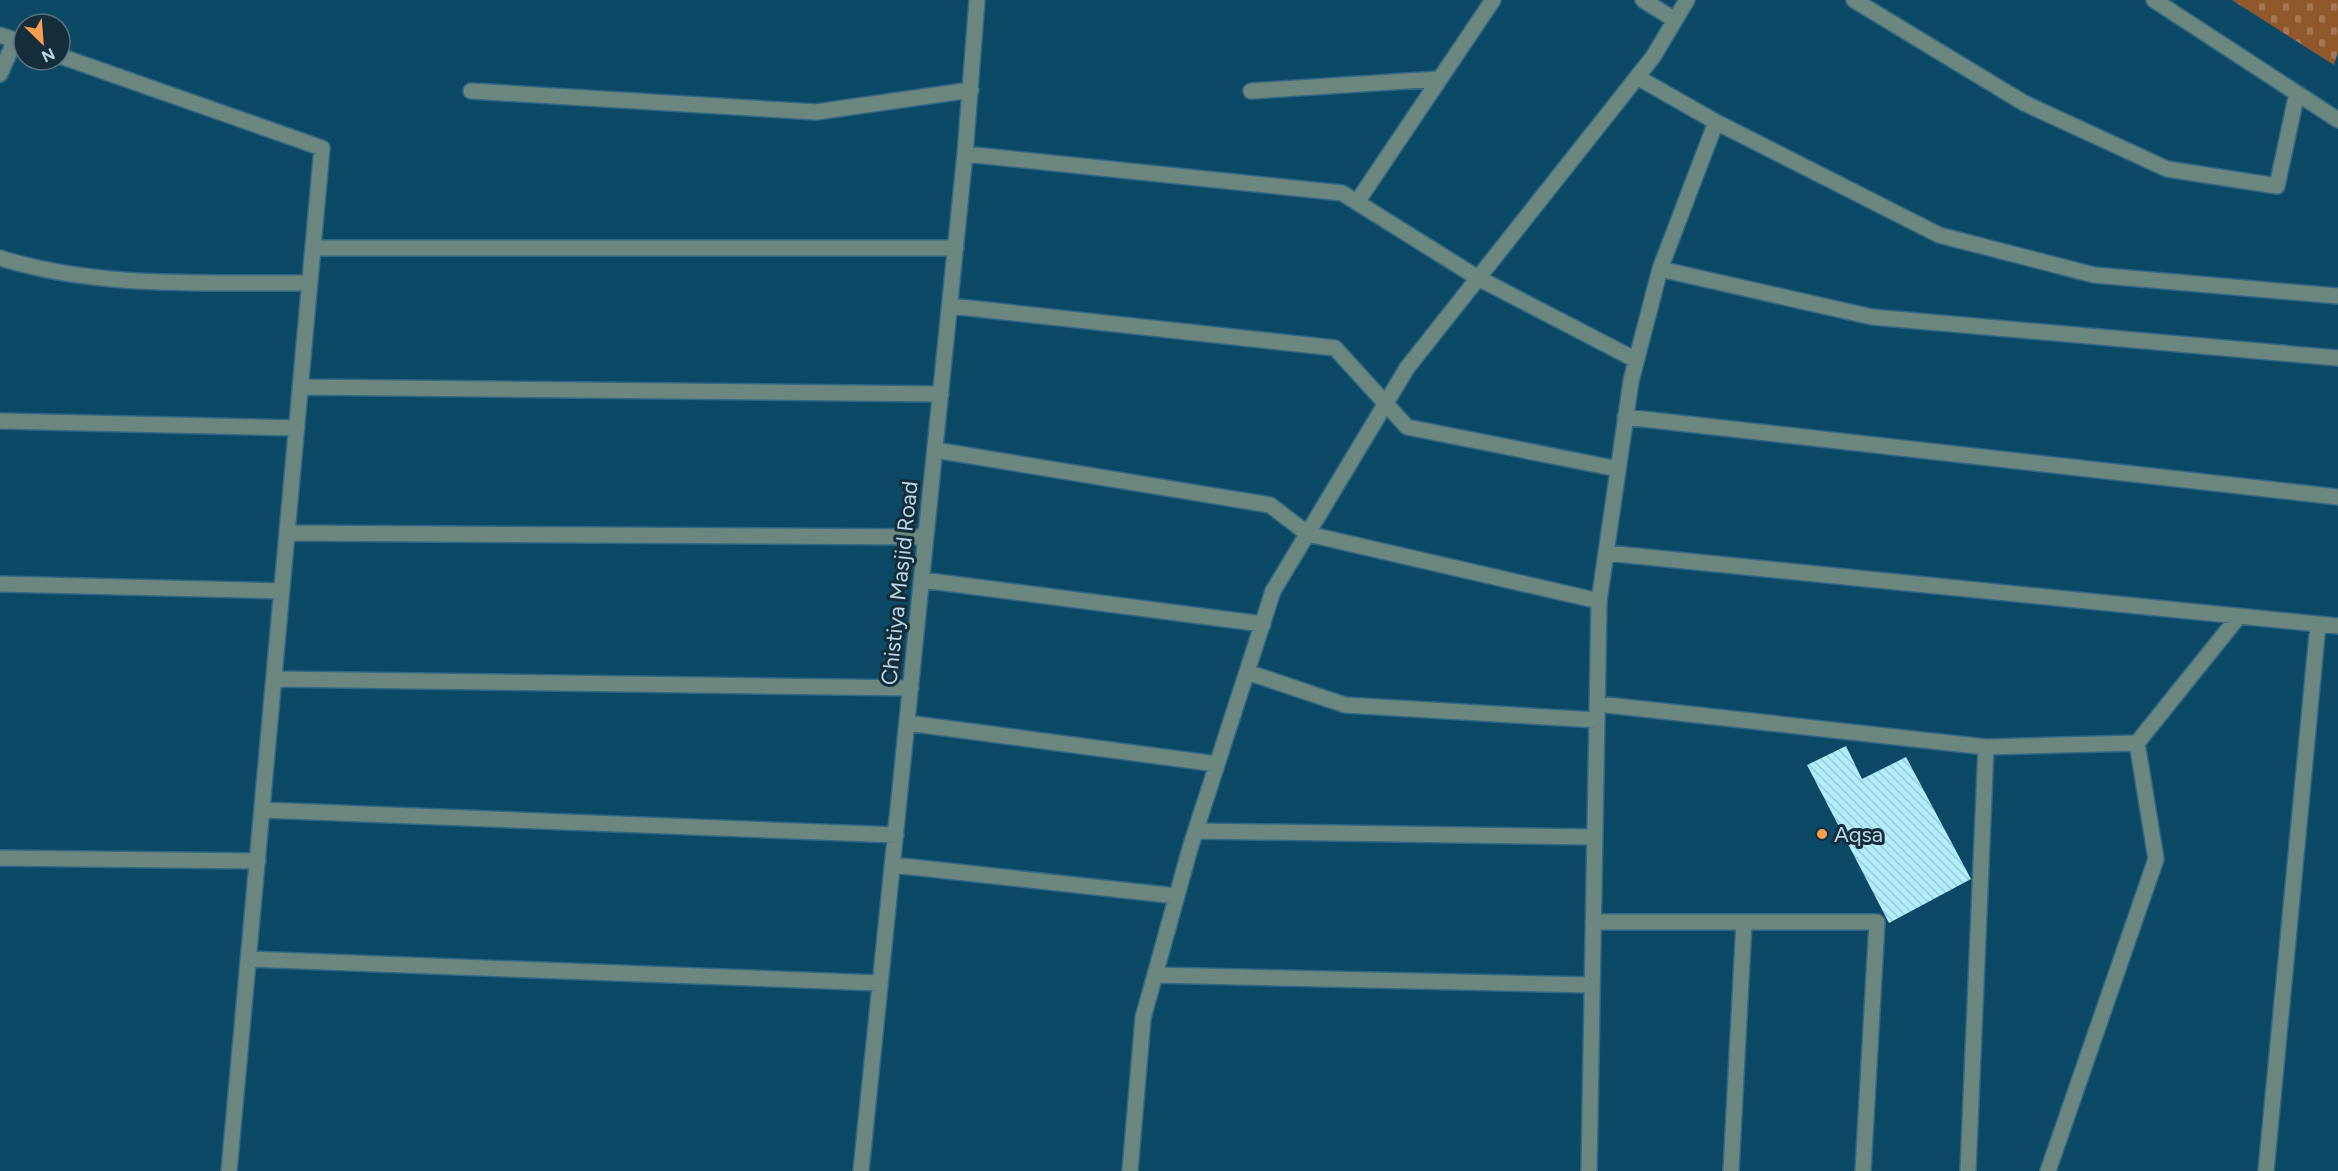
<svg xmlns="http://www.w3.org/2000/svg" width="2338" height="1171" viewBox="0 0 2338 1171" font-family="Figtree,sans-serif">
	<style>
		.cemetery { fill: url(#cemetery-stones) }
		.building { fill: url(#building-back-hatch) }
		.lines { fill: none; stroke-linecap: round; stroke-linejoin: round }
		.minor-casing { stroke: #326883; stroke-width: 18 }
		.minor { stroke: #6b877f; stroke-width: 15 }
		.poi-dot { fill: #fc9d54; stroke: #162d3a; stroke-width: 2 }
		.labels { text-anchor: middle; stroke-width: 6; stroke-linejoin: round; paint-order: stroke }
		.street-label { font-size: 22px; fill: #bad6e8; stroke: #162d3a }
		.poi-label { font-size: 22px; fill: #bad6e8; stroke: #162d3a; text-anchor: start }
	</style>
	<defs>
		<pattern id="cemetery-stones" width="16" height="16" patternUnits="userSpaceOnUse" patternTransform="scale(1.5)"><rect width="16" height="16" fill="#91582c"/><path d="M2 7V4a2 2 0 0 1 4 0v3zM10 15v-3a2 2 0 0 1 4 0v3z" fill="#a37755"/></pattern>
		<pattern id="building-back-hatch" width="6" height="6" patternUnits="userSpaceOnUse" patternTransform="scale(1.5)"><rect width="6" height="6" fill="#b3ecfb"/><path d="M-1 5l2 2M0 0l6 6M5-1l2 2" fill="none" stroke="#9acad7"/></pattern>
	</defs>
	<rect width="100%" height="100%" fill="#0c4967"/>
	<path class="cemetery" d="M2232,0H2338V52L2334,65Z"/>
	<path class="building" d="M1846,746L1862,779L1906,757L1971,879L1889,923L1807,765Z"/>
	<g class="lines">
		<defs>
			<path id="minor" d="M1643,0L1675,20
				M1854,0L2024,103L2167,169L2277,186L2297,93
				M2154,0L2338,120
				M0,35L24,43
				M60,56L322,148L229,1171
				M0,74L15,40
				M1637,77L1716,122L1939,235L2094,275L2338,296
				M471,91L816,112L971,90
				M1251,91L1439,79
				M965,154L1342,193L1478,278L1636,360
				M1357,202L1493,0
				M313,248H956
				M0,258C99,289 207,282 310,283
				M1660,269L1872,317L2338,358
				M950,306L1335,348L1407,427L1618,469
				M300,387L941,394
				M1625,417L2338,497
				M0,421L297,428
				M935,450L1270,505L1308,534L1599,601
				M287,533L926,537
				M1606,553L2338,626
				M922,580L1263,624
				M0,584L282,591
				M1247,672L1345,705L1597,720
				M274,679L911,688
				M1598,704L1986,747L1968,1171
				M907,723L1217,764
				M1986,747L2137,743
				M262,810L896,835
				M1196,831L1595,837
				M0,858L258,861
				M893,865L1177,896
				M1593,922H1877L1863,1171
				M248,959L880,983
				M1155,975L1592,985
				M861,1171L965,154L977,0
				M1130,1171L1143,1018L1191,845L1273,591L1407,368L1653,57L1687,0
				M1589,1171L1599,601L1631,381L1660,269L1716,122
				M1731,1171L1744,922
				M2048,1171L2156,859L2137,743L2239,616
				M2266,1171L2318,624"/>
		</defs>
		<use href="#minor" class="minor-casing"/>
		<use href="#minor" class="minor"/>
	</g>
	<circle class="poi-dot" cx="1822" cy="834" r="6"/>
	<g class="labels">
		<g class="street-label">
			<text transform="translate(899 583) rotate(-84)" y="8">Chistiya Masjid Road</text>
		</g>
		<g class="poi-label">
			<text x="1834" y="842">Aqsa</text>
		</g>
	</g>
	<g transform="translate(42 42) rotate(155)"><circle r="28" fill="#162d3a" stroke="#587180" stroke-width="1.5"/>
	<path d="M0-4.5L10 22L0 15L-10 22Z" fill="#fc9d54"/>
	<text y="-9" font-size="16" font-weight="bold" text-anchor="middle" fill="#bad6e8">N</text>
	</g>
</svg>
